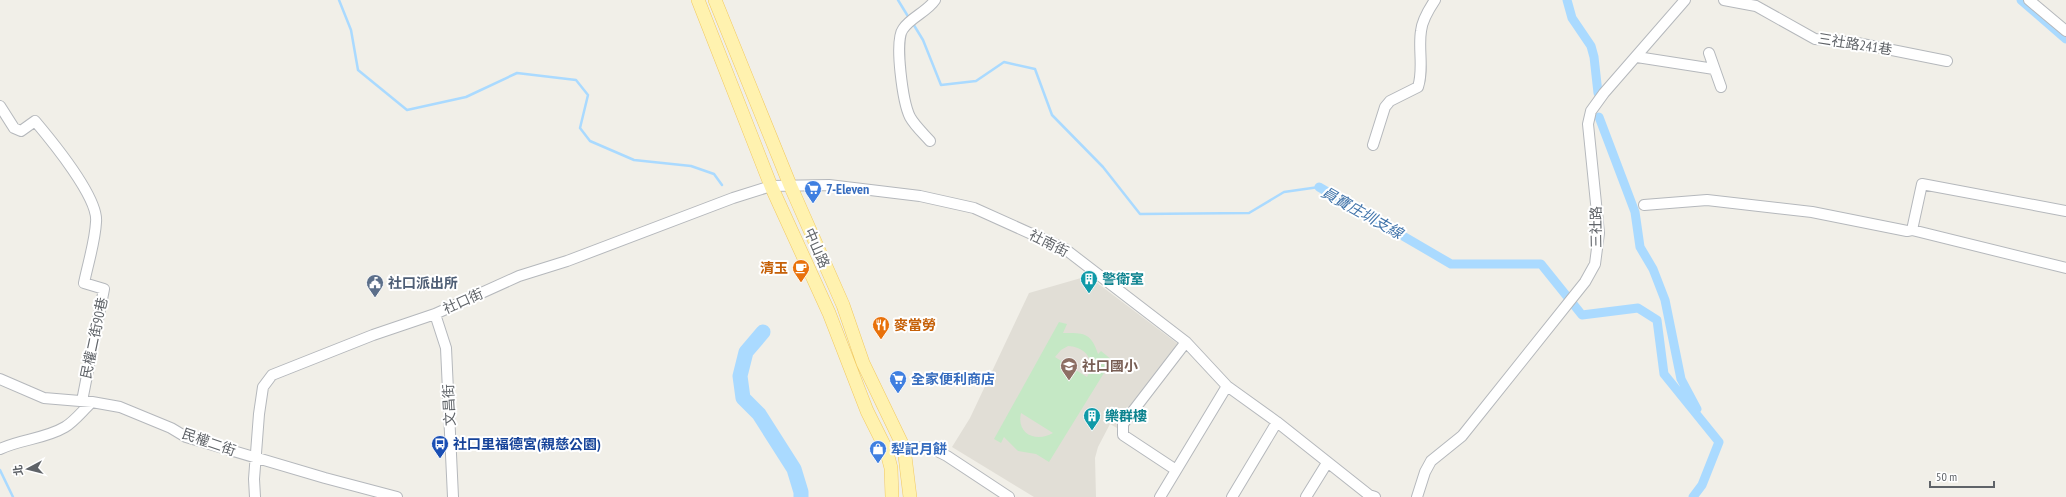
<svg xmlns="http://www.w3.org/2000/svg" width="2066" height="497" viewBox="0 0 2066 497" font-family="'PT Sans Narrow','Noto Sans TC',sans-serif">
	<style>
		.education { fill: #e1ded6 }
		.green { fill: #c5e8c5; fill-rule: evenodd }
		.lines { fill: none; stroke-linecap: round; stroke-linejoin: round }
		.stream { stroke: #aadaff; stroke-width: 2.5 }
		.canal { stroke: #aadaff; stroke-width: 9 }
		.river { stroke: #aadaff; stroke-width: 15 }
		.minor-casing { stroke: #b5b8bc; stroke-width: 12 }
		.major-casing { stroke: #f2c960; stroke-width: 14 }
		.minor { stroke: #fff; stroke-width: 10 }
		.major { stroke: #fff2af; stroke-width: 13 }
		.labels { text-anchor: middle; stroke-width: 4; stroke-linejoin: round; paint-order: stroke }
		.street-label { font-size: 14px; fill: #5f6368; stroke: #fff }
		.shop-label { font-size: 14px; font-weight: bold; fill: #366cbe; stroke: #fff; text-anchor: start }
		.food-label { font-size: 14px; font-weight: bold; fill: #c56008; stroke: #fff; text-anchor: end }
		.culture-label { font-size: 14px; font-weight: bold; fill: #0d838f; stroke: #fff; text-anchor: start }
		.service-label { font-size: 14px; font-weight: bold; fill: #4e5e75; stroke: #fff; text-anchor: start }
		.education-label { font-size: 14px; font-weight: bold; fill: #785e54; stroke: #fff; text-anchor: start }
		.transit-label { font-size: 14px; font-weight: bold; fill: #164399; stroke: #fff; text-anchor: start }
		.water-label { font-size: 15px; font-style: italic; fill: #4174aa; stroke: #fff }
	</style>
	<rect width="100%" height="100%" fill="#f1efe8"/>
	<path class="education" d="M1088,276L1178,344L1117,428L1110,424L1098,447L1095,458L1096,497H1034L952,447L970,418L1029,293Z"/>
	<path class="green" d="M1059,322L1067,324L1063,333C1083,333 1091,332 1098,354L1101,351L1112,360L1049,462L1036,454L1018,451L1004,437L1001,443L994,439ZM1068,346C1085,347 1097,360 1087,377L1055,357L1061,350ZM1021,413L1053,433C1036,443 1016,434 1021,413Z"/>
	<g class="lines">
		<path class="stream" d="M339,0L351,30L358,70L407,110L466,97L517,73L576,80L588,95L580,128L590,141L634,160L691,166L714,174L722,185
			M898,0L909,18
			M912,22L923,40L941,85L976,81L1004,62L1035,69L1052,115L1103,167L1140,214L1249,213L1284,192L1319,187
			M0,470L13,497"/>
		<path class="canal" d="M1567,0L1572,18L1591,46L1594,57L1598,93
			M2021,0L2066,39
			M1599,117L1635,212L1640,247L1653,269L1665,300L1681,379L1697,409
			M1319,187L1451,264H1541L1582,315L1638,308L1657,320L1664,374L1719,442L1702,485L1693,497"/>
		<path class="river" d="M763,332L746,352L740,376L743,398L759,414L794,469L801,492V497"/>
		<defs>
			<path id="minor" d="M1724,0L1756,6L1815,39L1857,43L1947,61
				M2029,0L2066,31
				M1709,53L1721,87
				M1637,57L1714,69
				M0,106L14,128L21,131L35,121C51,140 99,198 96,222C95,242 88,263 84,283L104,289L82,401
				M930,141C924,134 915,126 910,117C903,103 894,41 903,29C911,17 927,12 935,0
				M1373,145L1385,107L1390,101L1418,87C1424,69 1418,49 1421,31C1422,20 1429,9 1435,0
				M1644,205L1707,200L1812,212L1907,231L1912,230L2066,268
				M1912,230L1922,184L2066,211
				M435,314L446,348L453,497
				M0,379L44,398L92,402L120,407L171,428L186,437L325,478L397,497
				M1227,386L1277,422L1369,495L1375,497
				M0,449C21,439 45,439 65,427C75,421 83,410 92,402
				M886,449L929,447L947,456L1009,497
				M1176,470L1123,435V424L1186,342
				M255,497L254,479L259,414L263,387L272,375L373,335L435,314L519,276L567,261L733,198L771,186L829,185L920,196L974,208L1065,249L1186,342L1227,386L1160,497
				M1232,497L1277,422
				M1306,497L1327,463
				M1417,497L1425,472L1431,461L1462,436L1585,282L1595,264L1599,233L1588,124L1591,111L1604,93L1685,0"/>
			<path id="major" d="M698,0L771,186L829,313L867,411L886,449L891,468L892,497
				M715,0L790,185L843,305L863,363L904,448L910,497"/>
		</defs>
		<use href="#minor" class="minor-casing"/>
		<use href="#major" class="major-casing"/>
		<use href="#minor" class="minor"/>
		<use href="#major" class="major"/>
	</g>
	<defs>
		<symbol id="supermarket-pin" viewBox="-11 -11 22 30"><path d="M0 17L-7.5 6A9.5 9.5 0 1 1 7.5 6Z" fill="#3f7fe0" stroke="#fff"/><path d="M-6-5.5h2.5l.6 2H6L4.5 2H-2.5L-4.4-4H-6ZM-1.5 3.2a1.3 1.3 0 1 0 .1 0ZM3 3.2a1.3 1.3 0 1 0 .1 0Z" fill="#fff"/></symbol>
		<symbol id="cafe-pin" viewBox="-11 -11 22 30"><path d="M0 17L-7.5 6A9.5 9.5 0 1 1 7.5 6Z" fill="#e8710a" stroke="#fff"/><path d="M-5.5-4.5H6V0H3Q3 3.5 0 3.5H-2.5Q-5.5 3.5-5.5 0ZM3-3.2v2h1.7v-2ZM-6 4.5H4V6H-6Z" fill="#fff"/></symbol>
		<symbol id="building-pin" viewBox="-11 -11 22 30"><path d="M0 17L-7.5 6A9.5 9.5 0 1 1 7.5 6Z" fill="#0f9aa8" stroke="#fff"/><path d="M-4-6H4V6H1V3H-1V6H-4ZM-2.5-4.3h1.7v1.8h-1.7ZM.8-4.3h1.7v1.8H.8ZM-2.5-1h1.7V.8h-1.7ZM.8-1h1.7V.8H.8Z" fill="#fff"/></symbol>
		<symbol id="civic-pin" viewBox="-11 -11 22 30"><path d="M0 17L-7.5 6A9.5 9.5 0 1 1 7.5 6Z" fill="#5c6f8a" stroke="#fff"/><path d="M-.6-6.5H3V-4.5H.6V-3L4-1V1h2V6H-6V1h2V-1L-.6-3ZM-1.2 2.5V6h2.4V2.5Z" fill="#fff"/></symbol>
		<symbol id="restaurant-pin" viewBox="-11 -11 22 30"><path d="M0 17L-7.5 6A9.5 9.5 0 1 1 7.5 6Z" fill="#e8710a" stroke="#fff"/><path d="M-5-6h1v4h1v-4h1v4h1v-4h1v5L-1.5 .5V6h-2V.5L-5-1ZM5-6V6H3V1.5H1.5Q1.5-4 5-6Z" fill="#fff"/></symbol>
		<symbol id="school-pin" viewBox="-11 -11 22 30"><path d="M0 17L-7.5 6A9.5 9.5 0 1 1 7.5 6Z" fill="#8d6e63" stroke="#fff"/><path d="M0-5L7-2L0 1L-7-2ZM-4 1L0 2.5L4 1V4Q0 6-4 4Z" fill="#fff"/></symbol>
		<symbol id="bus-pin" viewBox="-11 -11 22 30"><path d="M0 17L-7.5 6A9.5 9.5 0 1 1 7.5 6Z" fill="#1a4fb4" stroke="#fff"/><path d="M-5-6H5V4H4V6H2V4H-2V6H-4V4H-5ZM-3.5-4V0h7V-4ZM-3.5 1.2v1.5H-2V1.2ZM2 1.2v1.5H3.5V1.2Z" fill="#fff"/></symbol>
		<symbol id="shop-pin" viewBox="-11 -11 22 30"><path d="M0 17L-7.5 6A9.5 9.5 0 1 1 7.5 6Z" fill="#3f7fe0" stroke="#fff"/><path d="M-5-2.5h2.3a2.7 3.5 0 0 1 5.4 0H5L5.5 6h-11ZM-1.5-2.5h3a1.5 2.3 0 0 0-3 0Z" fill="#fff"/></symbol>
	</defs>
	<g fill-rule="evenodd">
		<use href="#supermarket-pin" x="803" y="179" width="20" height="27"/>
		<use href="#cafe-pin" x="791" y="258" width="20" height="27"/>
		<use href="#building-pin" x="1079" y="269" width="20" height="27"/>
		<use href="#civic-pin" x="365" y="273" width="20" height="27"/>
		<use href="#restaurant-pin" x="871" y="315" width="20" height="27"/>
		<use href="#school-pin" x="1059" y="356" width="20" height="27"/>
		<use href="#supermarket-pin" x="888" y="369" width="20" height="27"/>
		<use href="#building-pin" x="1082" y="406" width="20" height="27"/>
		<use href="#bus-pin" x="430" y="434" width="20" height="27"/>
		<use href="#shop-pin" x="868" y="439" width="20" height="27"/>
	</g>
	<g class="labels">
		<g class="street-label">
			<text transform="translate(1855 44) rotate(9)" y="5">三社路241巷</text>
			<text transform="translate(1596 227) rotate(-91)" y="5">三社路</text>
			<text transform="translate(1049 243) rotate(27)" y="5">社南街</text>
			<text transform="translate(817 248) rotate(66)" y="5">中山路</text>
			<text transform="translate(463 301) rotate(-24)" y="5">社口街</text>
			<text transform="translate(94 338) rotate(-78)" y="5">民權二街90巷</text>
			<text transform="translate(449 405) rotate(-93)" y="5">文昌街</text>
			<text transform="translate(209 442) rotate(19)" y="5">民權二街</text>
		</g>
		<g class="shop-label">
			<text x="826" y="194">7-Eleven</text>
			<text x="911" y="384">全家便利商店</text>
			<text x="891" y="454">犁記月餅</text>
		</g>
		<g class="food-label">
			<text x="788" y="273">清玉</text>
			<text x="894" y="330" text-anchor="start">麥當勞</text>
		</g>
		<g class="culture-label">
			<text x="1102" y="284">警衛室</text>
			<text x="1105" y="421">樂群樓</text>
		</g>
		<g class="service-label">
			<text x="388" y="288">社口派出所</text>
		</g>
		<g class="education-label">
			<text x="1082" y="371">社口國小</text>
		</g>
		<g class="transit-label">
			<text x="453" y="449">社口里福德宮(親慈公園)</text>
		</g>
		<g class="water-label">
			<text transform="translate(1362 213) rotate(29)" y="5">員寶庄圳支線</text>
		</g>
	</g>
	<g transform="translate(28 469) rotate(263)" stroke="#ffffff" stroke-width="3" paint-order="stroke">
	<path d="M0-3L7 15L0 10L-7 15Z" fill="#5f6368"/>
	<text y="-6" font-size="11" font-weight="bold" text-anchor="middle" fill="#5f6368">北</text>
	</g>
	<path d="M1930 481v6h64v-6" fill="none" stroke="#5f6368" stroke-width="2"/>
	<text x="1936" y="481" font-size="12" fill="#5f6368" stroke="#ffffff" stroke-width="3" paint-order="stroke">50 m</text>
</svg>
